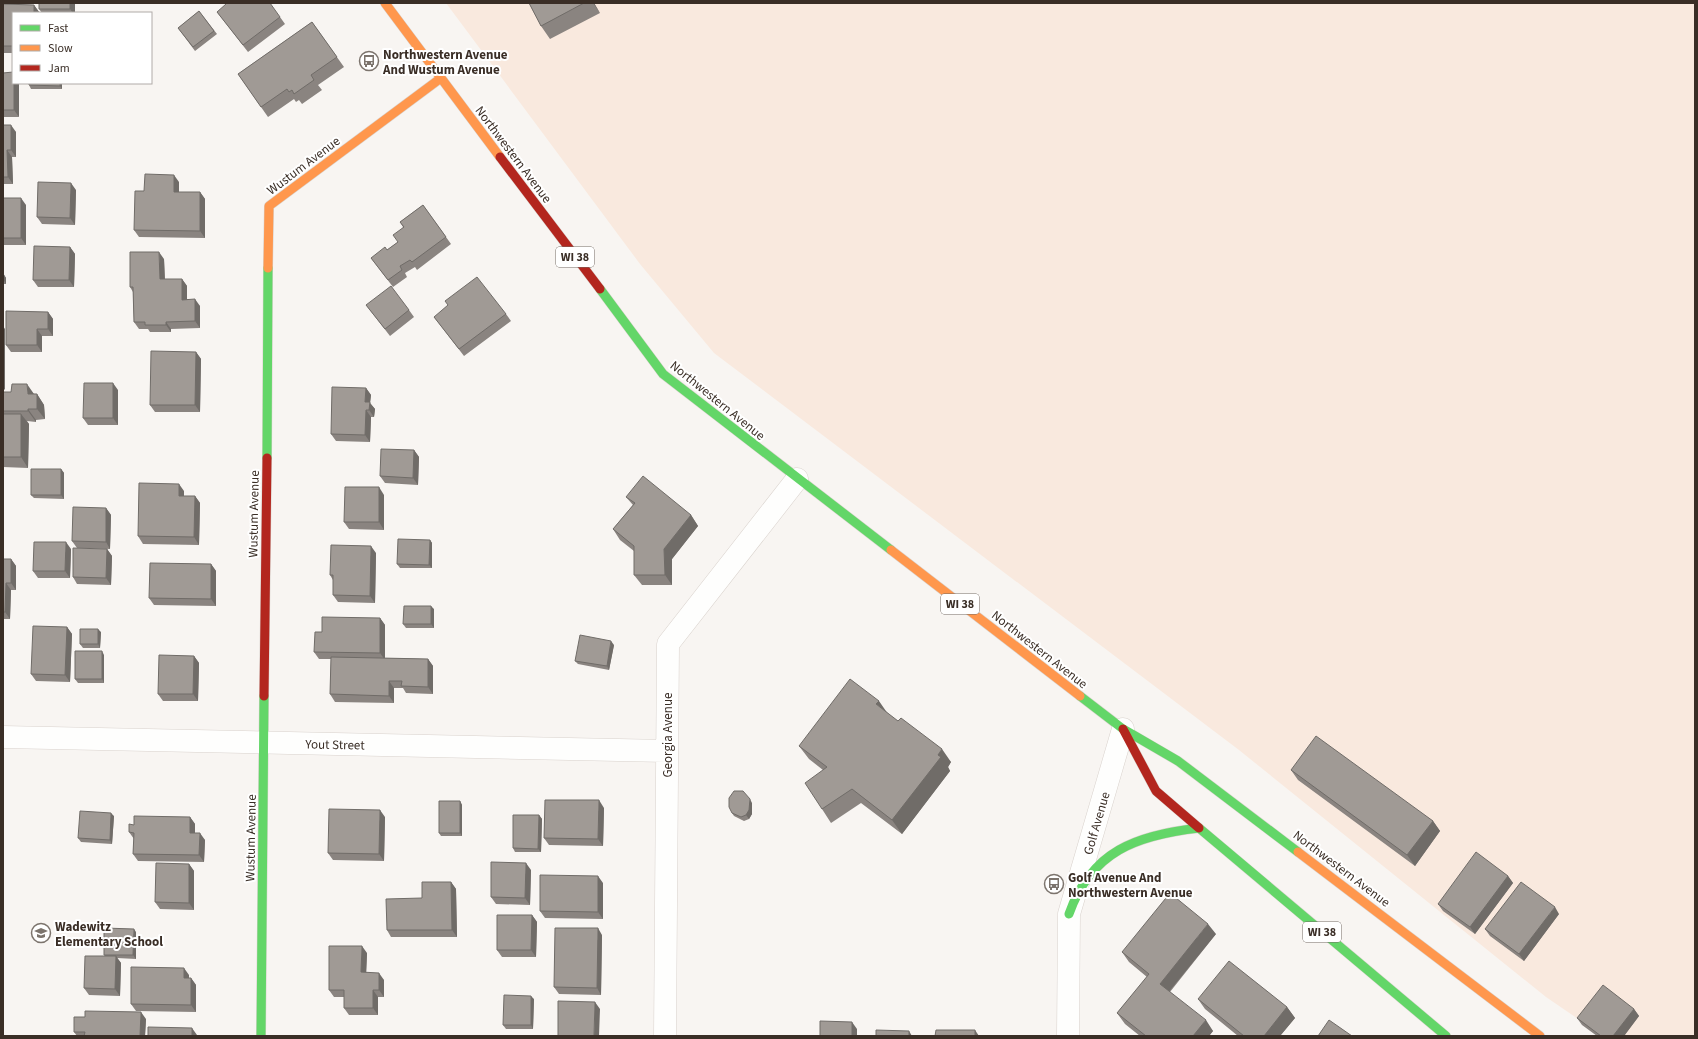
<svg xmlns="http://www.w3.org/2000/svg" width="1698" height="1039" viewBox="0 0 1698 1039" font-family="'Source Sans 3',sans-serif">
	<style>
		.green { fill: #f9e9de }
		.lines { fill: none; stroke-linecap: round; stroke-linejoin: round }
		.street-casing { stroke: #d9d2cd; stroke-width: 23 }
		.fast-casing { stroke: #d9d2cd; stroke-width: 10 }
		.slow-casing { stroke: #d9d2cd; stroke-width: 10 }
		.jam-casing { stroke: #d9d2cd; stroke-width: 10 }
		.street { stroke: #fefefd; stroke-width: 22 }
		.fast { stroke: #63d668; stroke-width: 9 }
		.slow { stroke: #ff974d; stroke-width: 9 }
		.jam { stroke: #b3261e; stroke-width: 9 }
		.wall { fill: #8a8480 }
		.shaded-wall { fill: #706c68 }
		.building { fill: #a09a95; stroke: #706c68 }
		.labels { text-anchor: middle; stroke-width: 4; stroke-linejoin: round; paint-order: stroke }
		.shield { fill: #fff; stroke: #756d67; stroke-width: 1 }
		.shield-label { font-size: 12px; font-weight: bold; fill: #3a2e26 }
		.poi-label { font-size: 13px; font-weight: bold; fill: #3a2e26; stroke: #fff; text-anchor: start }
		.street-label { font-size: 13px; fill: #3a2e26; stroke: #fff }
	</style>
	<rect width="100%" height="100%" fill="#f8f5f2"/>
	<path class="green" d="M446,3H1695V1036H1603L1546,997L1239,750L714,353L640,264Z"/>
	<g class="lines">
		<defs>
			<path id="street" d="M3,737L667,751
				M665,1036L668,644L797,479
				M1068,1036L1069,914L1123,729"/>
			<path id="fast" d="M600,289L663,374L891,550
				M267,458L268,268
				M1080,696L1123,729L1178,761L1298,852
				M1199,828L1446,1036
				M1069,914C1091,851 1137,835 1199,828
				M261,1036L264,696"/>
			<path id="slow" d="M385,3L500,157
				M268,268L269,206L441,78
				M891,550L1080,696
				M1298,852L1540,1036"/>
			<path id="jam" d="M500,157L600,289
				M264,696L267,458
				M1123,729L1156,791L1199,828"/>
		</defs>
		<use href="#street" class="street-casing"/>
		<use href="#fast" class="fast-casing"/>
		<use href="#slow" class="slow-casing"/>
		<use href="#jam" class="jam-casing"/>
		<use href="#street" class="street"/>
		<use href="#fast" class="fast"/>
		<use href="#slow" class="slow"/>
		<use href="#jam" class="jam"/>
	</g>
	<path class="wall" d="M39,3H75V13H42L39,9Z
		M529,3H594L600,13L550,39L541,26Z
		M3,4L34,5L39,12V13H13V53H3Z
		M199,11L217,34L195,51L178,28Z
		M217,12L280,17L285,24L248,52Z
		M312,22L344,67L318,85L322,90L302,104L299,100L296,102L294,99L268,117L238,74Z
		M3,73L19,117H3Z
		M29,83H62V89H31L29,85Z
		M3,125L16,132V157H12L13,184H3Z
		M179,182V192H200L205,199V238L139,237L134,230L144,191Z
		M76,190L75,225L42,224L37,217Z
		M3,198L26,205V245H3Z
		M423,205L451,244L417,270L415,267L405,273L407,277L393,287L371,258L387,250L398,242L403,227L400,222Z
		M70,247L75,254L74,287H38L33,280Z
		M164,259L165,279H182L187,286V299L200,306V328L171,329V332H150L148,329H139L134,322L133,292L130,287Z
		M3,273L6,278V284H3V296Z
		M366,305L409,310L414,317L390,336Z
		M48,312L53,319V336H42V352H11L6,345Z
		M506,314L511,321L464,356L434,317Z
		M196,352L201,359L200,412H155L150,405Z
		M366,388L371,395L370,403L375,409L374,417H371L370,442L336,441L331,434Z
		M118,390V425H88L83,418Z
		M3,392L37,394L44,405L45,419L36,420V422L27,421L29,424L28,468L3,467Z
		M414,450L419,457L418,485L385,483L380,476Z
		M61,469L64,473V499L34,498L31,495Z
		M184,491V496H195L200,503L199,545L143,544L138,536Z
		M384,495V530L349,529L344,522Z
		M626,497L691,515L698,526L672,559V585H642L634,575V551L620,540L613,529L633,505Z
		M106,508L111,515L110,549L77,548L72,541Z
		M430,540L432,543V568H400L397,564Z
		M71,549L70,578H38L33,571Z
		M107,549L112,556L111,585L77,584L73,577Z
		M376,553L375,603L338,602L333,595V580L330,575Z
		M3,559H11L16,566V590H11L10,619H3Z
		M211,564L216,571V606L154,605L149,598Z
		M434,609V628H406L403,624Z
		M380,618L385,625V658L428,659L433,666V694L406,693L403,688H394V703L335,702L330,694L331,659H319L314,652L322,632Z
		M67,627L72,634L70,682L36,681L31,674Z
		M101,632L100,648H83L80,644Z
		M614,645L609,670L578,664L575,661Z
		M104,655V683H78L75,679Z
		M194,656L199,663L198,701H163L158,694Z
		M887,713L951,762L948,767L950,771L902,834L861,803L831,823L822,809L823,770L809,759L799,746Z
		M1291,770L1433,821L1440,831L1415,866L1298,780Z
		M460,801L462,805V836H441L439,833Z
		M752,803V814L749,819L744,821L734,816L732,813Z
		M604,808L603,846L549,845L544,838Z
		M539,815L542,819L541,852H515L513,848Z
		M114,816L112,844L81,842L78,838Z
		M190,817L195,824V833L205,840L204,862L138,861L133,854L134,839L129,832L134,825Z
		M385,817L384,861L333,860L328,853Z
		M189,864L194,871V910L160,909L155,902Z
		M531,870L530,905L496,904L491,897Z
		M1508,876L1513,883L1475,934L1443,911L1438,904Z
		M451,882L456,889L457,937H391L387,930L422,898Z
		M603,883V919L545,918L540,911Z
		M1559,914L1524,961L1490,936L1485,929Z
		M532,915L537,922L536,957H502L497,950Z
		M136,932V959L117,958L121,963L120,996L89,995L84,988L105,956L104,955Z
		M1216,934L1170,992L1213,1031L1209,1036H1140L1125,1024L1117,1013L1147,977L1129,962L1122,952Z
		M602,935L601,995L559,994L554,987Z
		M367,953L366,972L384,980V997H378V1015H349L344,1008V997H334L329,990Z
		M189,975V978H191L196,985V1012L136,1011L131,1004Z
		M534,999L533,1029H506L503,1025Z
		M1198,999L1287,1007L1295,1018L1280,1036H1238L1205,1009Z
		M1634,1009L1639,1016L1624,1036H1597L1582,1025L1577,1018Z
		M146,1019L145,1036H77L74,1032Z"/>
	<path class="shaded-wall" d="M70,3H75V13H73L70,9Z
		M593,3H594L600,13Z
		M34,5L39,12V13H34Z
		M14,83H19V117L14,110Z
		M60,83H62V89L60,86Z
		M11,125L16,132V157L11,150Z
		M7,150L12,157L13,184L8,177Z
		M174,175L179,182V199L174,192Z
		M71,183L76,190L75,225L70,218Z
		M200,192L205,199V238L200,231Z
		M21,198L26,205V245L21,238Z
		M70,247L75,254L74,287L69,280Z
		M159,252L164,259L165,286L160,279Z
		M3,273L6,278V284L3,279Z
		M182,279L187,286V307L182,300Z
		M195,299L200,306V328L195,321Z
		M48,312L53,319V336L48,329Z
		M166,322L171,329V332L166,325Z
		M3,326L5,329V390L3,388Z
		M37,329L42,336V352L37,345Z
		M196,352L201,359L200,412L195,405Z
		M113,383L118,390V425L113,418Z
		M27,384L34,394H28Z
		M366,388L371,395L370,403L375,409L374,417L369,410L365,402Z
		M37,394L44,405L45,419L37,409Z
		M28,409L36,420V422L28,411Z
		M366,410L371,417L370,442L365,435Z
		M21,414L29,424L28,468L21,457Z
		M414,450L419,457L418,485L413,478Z
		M61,469L64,473V499L61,495Z
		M179,484L184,491V503L179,496Z
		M379,487L384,495V530L379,522Z
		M195,496L200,503L199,545L194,537Z
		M106,508L111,515L110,549L106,542Z
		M691,515L698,526L672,559V585L665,575L664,549Z
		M430,540L432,543V568L429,565Z
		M66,542L71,549L70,578L65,571Z
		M371,546L376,553L375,603L370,596Z
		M107,549L112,556L111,585L106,578Z
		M11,559L16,566V590L11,583Z
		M211,564L216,571V606L211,599Z
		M6,583L11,590L10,619L5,612Z
		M431,606L434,609V628L431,624Z
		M380,618L385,625V660L380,653Z
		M67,627L72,634L70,682L65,675Z
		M98,629L101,632L100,648L98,644Z
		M611,641L614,645L609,670L607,666Z
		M102,651L104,655V683L102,679Z
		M194,656L199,663L198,701L193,694Z
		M428,659L433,666V694L428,687Z
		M389,681L394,688V703L389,696Z
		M879,701L888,714L876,704Z
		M942,749L951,762L948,767L950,771L902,834L892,820Z
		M750,799L752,803V814L749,819L746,815Z
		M599,800L604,808L603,846L598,839Z
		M460,801L462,805V836L460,833Z
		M380,810L385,817L384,861L379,854Z
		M111,813L114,816L112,844L110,840Z
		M539,815L542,819L541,852L538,849Z
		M190,817L195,824V840L190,833Z
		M1433,821L1440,831L1415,866L1407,855Z
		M200,833L205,840L204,862L199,855Z
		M526,863L531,870L530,905L525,898Z
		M189,864L194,871V910L189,903Z
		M598,876L603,883V919L598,912Z
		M1508,876L1513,883L1475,934L1470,927Z
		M451,882L456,889L457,937L452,930Z
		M1555,907L1559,914L1524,961L1519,954Z
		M532,915L537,922L536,957L531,950Z
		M1208,924L1216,934L1167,994L1160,984Z
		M598,928L602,935L601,995L597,988Z
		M134,929L136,932V959L133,955Z
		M362,946L367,953L366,979L361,972Z
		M116,956L121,963L120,996L115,989Z
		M184,968L189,975V985L184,978Z
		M379,973L384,980V997L379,990Z
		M191,978L196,985V1012L191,1005Z
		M373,990L378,997V1015L373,1008Z
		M531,996L534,999L533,1029L531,1025Z
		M595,1002L600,1009L599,1036H594Z
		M1287,1007L1295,1018L1280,1036H1264Z
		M1634,1009L1639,1016L1624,1036H1613Z
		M141,1012L146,1019L145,1036H140Z
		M1206,1020L1213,1031L1209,1036H1193Z
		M852,1022L857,1029V1036H852Z
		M192,1028L197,1035V1036H192Z
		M975,1030L979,1036H975Z
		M909,1031L912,1036H909Z"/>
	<path class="building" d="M39,3H70V9H39Z
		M226,3H270L280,17L243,45L217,12L226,4Z
		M529,3H584L541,26Z
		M3,4L34,5V13H13V46H3Z
		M199,11L214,31L193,47L178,28Z
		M312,22L337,57L311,75L314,80L294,94L292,90L289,92L287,89L261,107L238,74Z
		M13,72V83H14V110H3V73Z
		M29,83H60V86L29,85Z
		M3,125H11V150H7L8,177H3Z
		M145,174L174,175V192H200V231L134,230L135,191H144Z
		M38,182L71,183L70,218L37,217Z
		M3,198H21V238H3Z
		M423,205L446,237L412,262L410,260L400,266L402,270L388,280L371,258L385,247L387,250L398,242L393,235L404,227L400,222Z
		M34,246L70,247L69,280H33Z
		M130,252H159L160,279H182V300L195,299V321L166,322V325H145V322H134L133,287H130Z
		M477,277L506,314L459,349L434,317L448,305L445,301Z
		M391,286L409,310L385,329L366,305Z
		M6,311L48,312V329H37V345H6Z
		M151,351L196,352L195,405H150Z
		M84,383H113V418H83Z
		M12,384H27L28,394H37V409H28V411H3V392H11Z
		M332,387L366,388L365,402H370L369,410H366L365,435L331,434Z
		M3,414H21V457H3Z
		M381,449L414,450L413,478L380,476Z
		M31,469H61V495H31Z
		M643,476L691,515L664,549L665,575H634V546L613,529L635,503L626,497Z
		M139,483L179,484V496H195L194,537L138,536Z
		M345,487H379V522H344Z
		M73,507L106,508V542L72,541Z
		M398,539L430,540L429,565L397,564Z
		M34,542H66L65,571H33Z
		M331,545L371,546L370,596L333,595V575H330Z
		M73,548L107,549L106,578L73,577Z
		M3,559H11V583H6L5,612H3Z
		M150,563L211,564V599L149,598Z
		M404,606H431V624H403Z
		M322,617L380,618V653L314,652L315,632H322Z
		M33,626L67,627L65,675L31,674Z
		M80,629H98V644H80Z
		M580,635L611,641L607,666L575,661Z
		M75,651H102V679H75Z
		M159,655L194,656L193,694H158Z
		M331,657L428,659V687L401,686L402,681H389V696L330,694Z
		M850,679L879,701L876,704L898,721L901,718L942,749L938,755L941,757L892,820L852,789L822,809L805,783L827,767L799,746Z
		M1316,736L1433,821L1407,855L1291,770Z
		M734,791H743L750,799L749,810L746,815L741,817L732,813L729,807V798Z
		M545,800H599L598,839L544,838Z
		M439,801H460V833H439Z
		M329,809L380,810L379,854L328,853Z
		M80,811L111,813L110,840L78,838Z
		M513,815H539L538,849L513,848Z
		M134,816L190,817V833H200L199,855L133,854L134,833L129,832V824L134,825Z
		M1476,852L1508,876L1470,927L1438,904Z
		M491,862L526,863L525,898L491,897Z
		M156,863L189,864V903L155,902Z
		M540,875L598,876V912L540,911Z
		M422,882H451L452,930H387L386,899L422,898Z
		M1521,882L1555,907L1519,954L1485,929Z
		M1170,893L1208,924L1160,984L1206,1020L1193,1036H1146L1117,1013L1149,974L1122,952Z
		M497,915H532L531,950H497Z
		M104,928L134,929L133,955H104Z
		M555,928H598L597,988L554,987Z
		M329,946H362L361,972L379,973V990H373V1008H344V990H329Z
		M85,956H116L115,989L84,988Z
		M1229,961L1287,1007L1264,1036H1244L1198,999Z
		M131,967L184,968V978H191V1005L131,1004Z
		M1603,985L1634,1009L1613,1036H1601L1577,1018Z
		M504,995L531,996V1025H503Z
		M558,1001L595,1002L594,1036H558Z
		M85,1011L141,1012L140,1036H84L85,1032H74V1017H85Z
		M1329,1020L1352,1036H1318Z
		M820,1021L852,1022V1036H820Z
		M148,1027L192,1028V1036H148Z
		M876,1030L909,1031V1036H876Z
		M936,1030H975V1036H935Z"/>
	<defs>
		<symbol id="bus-ring" viewBox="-11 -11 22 22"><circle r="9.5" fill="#fff" stroke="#7c746d" stroke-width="1.5"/><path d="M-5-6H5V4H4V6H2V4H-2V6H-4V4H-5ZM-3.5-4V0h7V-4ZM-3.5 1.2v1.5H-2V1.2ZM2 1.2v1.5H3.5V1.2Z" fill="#7c746d"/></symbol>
		<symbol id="school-ring" viewBox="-11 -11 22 22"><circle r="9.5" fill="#fff" stroke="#7c746d" stroke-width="1.5"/><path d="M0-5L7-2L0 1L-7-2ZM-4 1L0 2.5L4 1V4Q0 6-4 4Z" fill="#7c746d"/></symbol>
	</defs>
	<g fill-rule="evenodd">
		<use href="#bus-ring" x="358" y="50" width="22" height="22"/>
		<use href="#bus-ring" x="1043" y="873" width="22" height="22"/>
		<use href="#school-ring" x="30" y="922" width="22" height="22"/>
	</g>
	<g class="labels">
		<g class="shield">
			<rect x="556" y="247" width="38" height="20" rx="3"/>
			<rect x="941" y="594" width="38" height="20" rx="3"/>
			<rect x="1303" y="922" width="38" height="20" rx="3"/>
		</g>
		<g class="shield-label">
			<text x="575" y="261">WI 38</text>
			<text x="960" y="608">WI 38</text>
			<text x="1322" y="936">WI 38</text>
		</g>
		<g class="poi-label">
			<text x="383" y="59">Northwestern Avenue<tspan x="383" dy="15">And Wustum Avenue</tspan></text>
			<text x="1068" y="882">Golf Avenue And<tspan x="1068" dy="15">Northwestern Avenue</tspan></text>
			<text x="55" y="931">Wadewitz<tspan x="55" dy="15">Elementary School</tspan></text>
		</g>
		<g class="street-label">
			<text transform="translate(514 154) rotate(53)" y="5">Northwestern Avenue</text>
			<text transform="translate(303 165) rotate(-37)" y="5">Wustum Avenue</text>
			<text transform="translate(718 400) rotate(39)" y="5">Northwestern Avenue</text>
			<text transform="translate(253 514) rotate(-89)" y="5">Wustum Avenue</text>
			<text transform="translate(1040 649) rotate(38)" y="5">Northwestern Avenue</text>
			<text transform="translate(667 735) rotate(-90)" y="5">Georgia Avenue</text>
			<text transform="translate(335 744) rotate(1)" y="5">Yout Street</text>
			<text transform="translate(1096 823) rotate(-74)" y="5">Golf Avenue</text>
			<text transform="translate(250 838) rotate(-89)" y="5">Wustum Avenue</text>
			<text transform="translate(1342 868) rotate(37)" y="5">Northwestern Avenue</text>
		</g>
	</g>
	<rect width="1698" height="1039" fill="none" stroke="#3a2e26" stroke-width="8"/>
	<rect x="12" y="12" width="140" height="72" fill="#ffffff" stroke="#b0aba8"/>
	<rect x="20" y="25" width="20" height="6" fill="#63d668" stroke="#b0aba8"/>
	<text x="48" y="32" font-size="12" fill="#3a2e26">Fast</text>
	<rect x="20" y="45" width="20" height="6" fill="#ff974d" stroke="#b0aba8"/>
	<text x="48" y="52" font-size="12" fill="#3a2e26">Slow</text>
	<rect x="20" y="65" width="20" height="6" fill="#b3261e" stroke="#b0aba8"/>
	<text x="48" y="72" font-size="12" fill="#3a2e26">Jam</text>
</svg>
